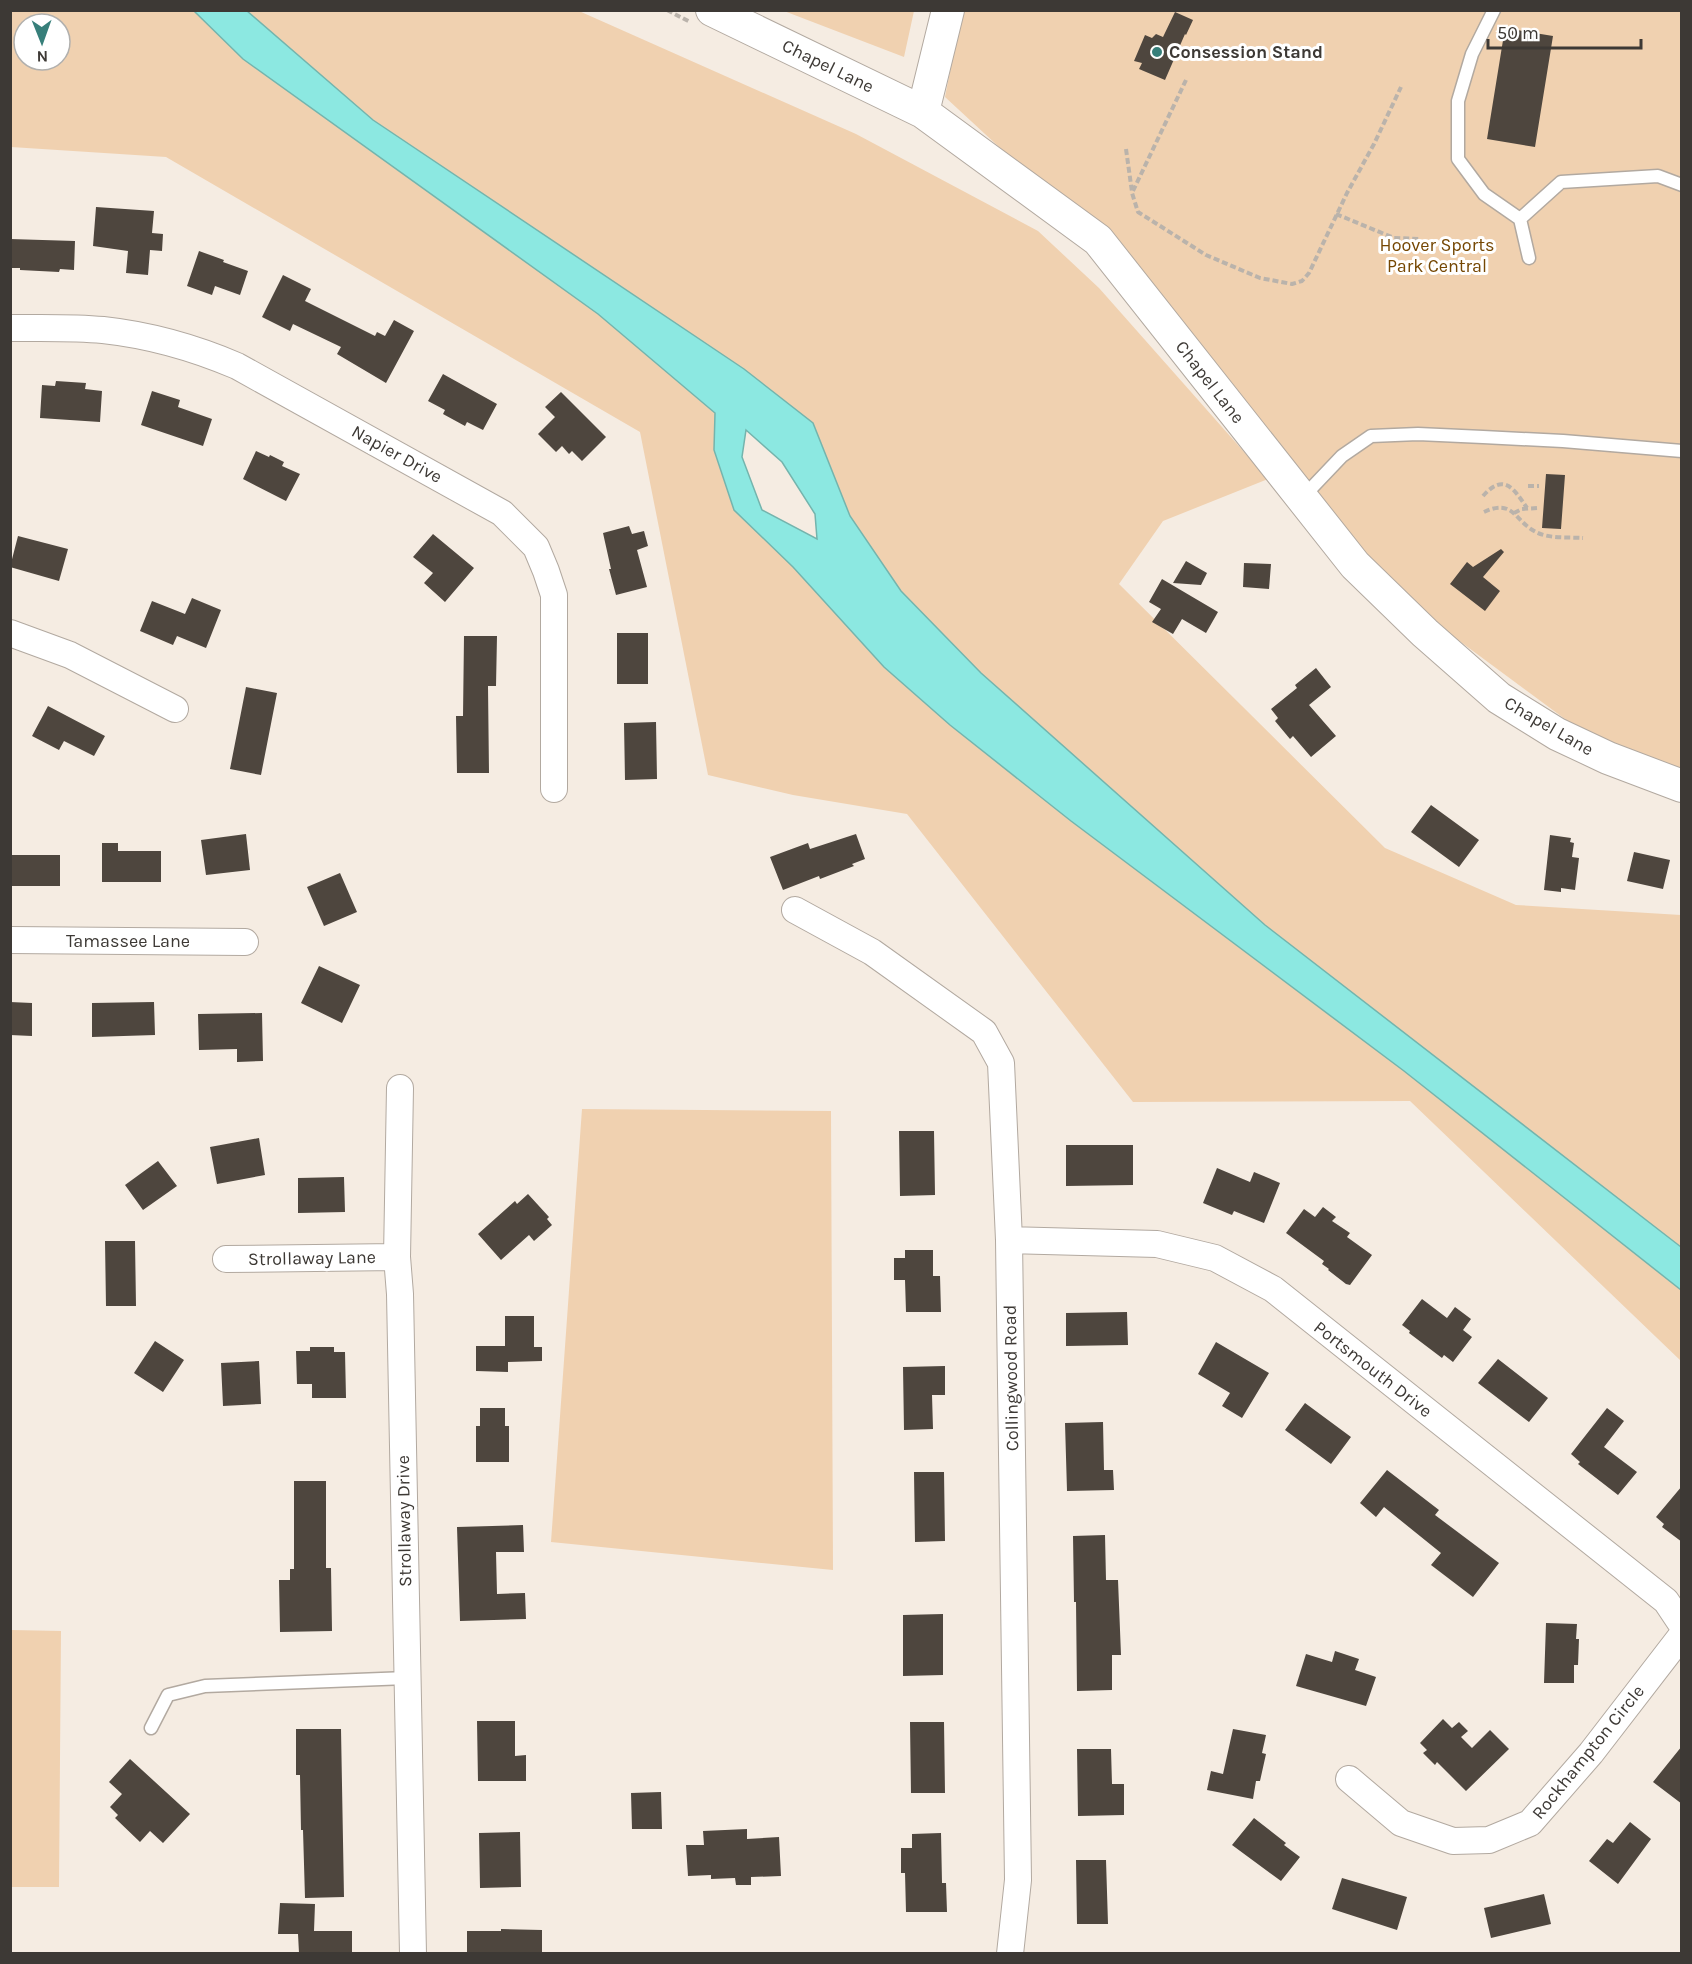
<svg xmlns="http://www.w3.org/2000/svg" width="1692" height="1964" viewBox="0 0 1692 1964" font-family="Karla,sans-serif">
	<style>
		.green { fill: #f0d1b0; fill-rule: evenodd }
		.water { fill: #8ce8e1; stroke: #74b4ad; stroke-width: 1.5; fill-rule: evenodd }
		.building { fill: #4e463e }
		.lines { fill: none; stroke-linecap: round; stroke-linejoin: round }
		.service-casing { stroke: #b2a9a0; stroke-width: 15 }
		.minor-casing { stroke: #b2a9a0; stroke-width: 28 }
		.tertiary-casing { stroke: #b2a9a0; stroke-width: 34 }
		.path { stroke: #bab3ab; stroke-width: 4; stroke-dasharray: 6 3; stroke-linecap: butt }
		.service { stroke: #fff; stroke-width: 12 }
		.minor { stroke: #fff; stroke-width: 26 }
		.tertiary { stroke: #fff; stroke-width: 32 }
		.poi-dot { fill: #377f7a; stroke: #fff; stroke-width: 2 }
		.labels { text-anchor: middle; stroke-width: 6; stroke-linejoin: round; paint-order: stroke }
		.poi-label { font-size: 18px; font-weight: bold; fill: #3d3935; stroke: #fff; text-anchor: start }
		.street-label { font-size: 18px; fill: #3d3935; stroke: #fff }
		.park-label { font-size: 18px; fill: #754703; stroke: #fff }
	</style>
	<rect width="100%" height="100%" fill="#f5ece2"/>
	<path class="green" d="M10,11H194L243,59L598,314L715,413L714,450L734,510L793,567L884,667L950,725L1071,821L1404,1071L1681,1290V1361L1410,1101L1133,1102L907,814L793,795L708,775L640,432L166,157L11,147ZM24,24H60V60H24Z
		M247,11H579L856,134L1038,231L1099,288L1268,479L1163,521L1119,584L1385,848L1516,905L1681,915V1247L1265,925L981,673L901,591L850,516L813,423L744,369L373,120Z
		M784,11H914L904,57Z
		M962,11H1681V769L1611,753L1373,577L1166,301L945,97Z
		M582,1109L831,1111L833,1570L551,1542Z
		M11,1630L61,1631L59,1887H11Z"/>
	<path class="water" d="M194,11H247L373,120L744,369L813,423L850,516L901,591L981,673L1265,925L1681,1247V1290L1404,1071L1071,821L950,725L884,667L793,567L734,510L714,450L715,413L598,314L243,59ZM746,430L782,462L815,514L817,539L762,510L742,457Z"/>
	<path class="building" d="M1175,12L1193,20L1186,35L1185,34L1165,80L1139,69L1142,63L1134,61L1145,35L1152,38L1156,34L1163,37Z
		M1505,28L1553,36L1535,147L1487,139Z
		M96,207L154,211L152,233L163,234L162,251L150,250L148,275L126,273L128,251L93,246Z
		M10,239L75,241L74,270L60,269L59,272L20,270V268H10Z
		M199,251L224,260L223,262L248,271L240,295L215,286L212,295L187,286Z
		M283,275L311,289L305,301L375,336L377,332L385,336L394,320L414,331L386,383L337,354L341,347L293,324L290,331L262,317Z
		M443,374L497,404L483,430L467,422L465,426L443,414L445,410L428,401Z
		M56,381L86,383L85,389L102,391L100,422L40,418L42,385L55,386Z
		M152,391L180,400L178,407L212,419L203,446L141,425Z
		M561,392L606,437L582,461L572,451L569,454L562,446L556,452L538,434L555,417L545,407Z
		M256,451L269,457L270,455L284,462L282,466L300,474L286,501L243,479Z
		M1546,474L1565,475L1561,529L1542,528Z
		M629,526L632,534L644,531L648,546L637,550L647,587L616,595L609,569H611L603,533Z
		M433,534L474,568L445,602L424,583L433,573L413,557Z
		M18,536L68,549L59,581L10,567Z
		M1501,549L1504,552L1483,577L1500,591L1485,611L1450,584L1467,562L1473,567Z
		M1186,561L1207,573L1201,585L1173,583Z
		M1244,563L1271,564L1269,589L1243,587Z
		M1162,579L1218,612L1206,633L1182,619L1173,634L1152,622L1161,609L1149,602Z
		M192,598L221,610L206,648L177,636L173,645L140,631L152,601L185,614Z
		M617,633H648V684H617Z
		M464,636H497L496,686H488L489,773H457L456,716H463Z
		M1316,668L1331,687L1309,705L1336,736L1311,757L1293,736L1290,739L1275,721L1278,718L1271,709L1297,688L1295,685Z
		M246,687L277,693L261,775L230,769Z
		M48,706L105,736L94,756L64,741L59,750L32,736Z
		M656,722L657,779L625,780L624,723Z
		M1431,805L1479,840L1459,867L1411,832Z
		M246,834L250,870L206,875L201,840Z
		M856,834L865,859L852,864L854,866L820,879L819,876L783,890L770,857L808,843L810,849Z
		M1550,835L1571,838L1570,842L1574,843L1572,857L1579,858L1575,890L1561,888V892L1544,890Z
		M102,843H118V851H161V882H102Z
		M1634,852L1670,860L1663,889L1627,881Z
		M10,855H60V886H10Z
		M340,873L357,912L324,926L307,887Z
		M319,966L360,985L342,1023L301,1003Z
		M10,1002L32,1003V1036L10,1035Z
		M154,1002L155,1035L92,1037V1003Z
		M262,1013L263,1061L237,1062V1049L199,1050L198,1014Z
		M899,1131H934L935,1195L900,1196Z
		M259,1138L265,1175L217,1184L210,1147Z
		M1066,1145H1133V1185L1066,1186Z
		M158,1161L177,1186L143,1210L125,1185Z
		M1217,1168L1250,1182L1254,1172L1280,1183L1264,1223L1234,1211L1232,1215L1203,1203Z
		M344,1177L345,1212L298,1213V1178Z
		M528,1194L549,1217L547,1219L552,1225L534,1241L529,1235L501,1260L478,1234L515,1201L517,1204Z
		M1323,1207L1336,1217L1332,1221L1350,1233L1347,1237L1372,1255L1350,1285L1346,1284L1328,1270L1329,1269L1322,1264L1324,1261L1286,1233L1304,1209L1315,1217Z
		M105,1241H135L136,1306H106Z
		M905,1250H933V1276H940L941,1312H906L905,1280H894V1258H905Z
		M1422,1299L1447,1318L1455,1307L1471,1319L1463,1330L1472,1337L1453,1362L1444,1355L1442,1358L1409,1333L1410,1331L1402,1325Z
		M1127,1312L1128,1345L1066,1346V1313Z
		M505,1316H534V1347H542V1361L508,1362V1372L476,1371V1346H505Z
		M155,1341L184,1360L163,1392L134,1373Z
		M1216,1342L1269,1373L1242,1418L1222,1406L1230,1393L1198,1374Z
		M310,1347H334V1352H345L346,1398H312V1384H297L296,1351H310Z
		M1498,1359L1548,1398L1529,1422L1478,1383Z
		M259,1361L261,1404L223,1406L221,1363Z
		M945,1366V1395H932L933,1429L904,1430L903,1367Z
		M1305,1403L1351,1437L1331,1464L1285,1430Z
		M480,1408H505V1426H509V1462H476V1426H480Z
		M1607,1408L1624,1421L1604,1447L1637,1472L1618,1495L1578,1464L1580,1462L1571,1454Z
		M1103,1422L1104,1470H1113L1114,1490L1067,1491L1065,1423Z
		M1387,1470L1439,1510L1435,1515L1499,1563L1473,1597L1431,1565L1441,1553L1384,1507L1376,1517L1360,1503Z
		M914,1472H944L945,1541L915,1542Z
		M294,1481H326V1568H331L332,1631L280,1632L279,1580H290V1569H294Z
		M1682,1486V1542L1662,1527L1664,1524L1656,1517Z
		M523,1525L524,1552H496L497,1594L525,1593L526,1619L460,1621L457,1527Z
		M1105,1535L1106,1580H1118L1121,1655H1112V1690L1077,1691L1076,1602H1074L1073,1536Z
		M943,1614V1675L903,1676V1615Z
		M1546,1623L1577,1624L1576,1639H1579L1578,1665H1574V1683H1544Z
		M1335,1651L1359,1659L1355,1670L1376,1677L1366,1706L1296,1686L1306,1654L1332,1662Z
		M1443,1719L1452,1728L1459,1722L1468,1731L1461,1737L1472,1748L1490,1730L1509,1749L1466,1791L1437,1762L1435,1765L1423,1753L1427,1750L1420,1743Z
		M477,1721H515V1756L526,1755V1781H478Z
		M910,1722H944L945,1793H911Z
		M296,1729H341L344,1897L305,1898L303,1830H301L300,1775H296Z
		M1233,1729L1266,1735L1262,1753L1266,1754L1260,1781H1256L1253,1799L1207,1790L1211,1771L1223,1774Z
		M1682,1746V1804L1653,1782Z
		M1077,1749H1111L1112,1784H1124V1815L1078,1816Z
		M130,1759L190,1814L163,1843L150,1831L140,1842L115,1818L118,1815L110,1807L122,1794L109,1782Z
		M661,1792L662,1829H632L631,1793Z
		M1254,1818L1286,1843L1284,1845L1300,1857L1281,1881L1232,1845Z
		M1630,1822L1651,1839L1618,1884L1589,1861L1607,1839L1613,1843Z
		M747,1829V1839L779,1837L781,1876L751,1877V1885H736L735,1878L711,1879V1875L688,1876L686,1845H704L703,1831Z
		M520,1832L521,1887L480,1888L479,1833Z
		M941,1833L942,1883H946L947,1912H906L905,1873H901V1848H912V1834Z
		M1076,1860H1106L1108,1924H1077Z
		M1342,1878L1407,1897L1397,1930L1332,1909Z
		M1544,1894L1551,1924L1491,1938L1484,1908Z
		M280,1903L315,1904L314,1931H352V1953H299L298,1934H278Z
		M501,1929L542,1930V1953H467V1931H501Z"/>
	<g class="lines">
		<defs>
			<path id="service" d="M1494,10L1472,54L1458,101V159L1484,194L1520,219L1561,182L1658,176L1682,185
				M1520,219L1529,258
				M1303,497L1342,456L1371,436L1418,434L1483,437L1563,441L1682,451
				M151,1728L168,1695L205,1686L407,1678"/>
			<path id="minor" d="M10,328C41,328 73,327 103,330C149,335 195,348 237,366L502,513L536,547L546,571L554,595V789
				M10,633L70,655L175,709
				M795,910L872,952L984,1032L1001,1063L1009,1240L1018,1880L1010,1954
				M10,940L245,942
				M400,1088L397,1257L400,1294L413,1954
				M1009,1240L1157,1244L1215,1258L1273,1289L1666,1601L1682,1625
				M226,1259L397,1257
				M1349,1779L1401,1823L1453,1841L1489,1840L1530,1823L1591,1753L1682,1635"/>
			<path id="tertiary" d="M712,10L923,112L1098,240L1355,565L1425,633L1499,698L1557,734L1608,758L1682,786
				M923,112L948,10"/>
		</defs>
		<use href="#service" class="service-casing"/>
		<use href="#minor" class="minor-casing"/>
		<use href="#tertiary" class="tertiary-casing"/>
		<path class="path" d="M667,10L690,22
			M1186,80L1132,193L1138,212L1206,255L1260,278L1292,284L1302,281L1309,273L1347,193L1374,144L1401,87
			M1126,149L1132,192
			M1336,214L1394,238L1419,239
			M1528,486H1539
			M1483,496C1504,472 1514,489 1527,508
			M1484,512C1514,498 1514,521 1536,532C1549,539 1569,537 1583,538
			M1514,513L1522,509L1537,508"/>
		<use href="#service" class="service"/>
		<use href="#minor" class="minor"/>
		<use href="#tertiary" class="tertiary"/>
	</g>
	<circle class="poi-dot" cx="1157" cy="52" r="6"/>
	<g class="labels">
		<g class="poi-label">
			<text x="1169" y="58">Consession Stand</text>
		</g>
		<g class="street-label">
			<text transform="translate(828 66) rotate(26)" y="6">Chapel Lane</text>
			<text transform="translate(1210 382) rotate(52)" y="6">Chapel Lane</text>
			<text transform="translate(397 454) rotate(29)" y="6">Napier Drive</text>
			<text transform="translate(1549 726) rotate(30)" y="6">Chapel Lane</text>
			<text x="128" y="947">Tamassee Lane</text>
			<text transform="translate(312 1258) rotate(-1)" y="6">Strollaway Lane</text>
			<text transform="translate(1373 1369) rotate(38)" y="6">Portsmouth Drive</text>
			<text transform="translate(1011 1378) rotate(-91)" y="6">Collingwood Road</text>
			<text transform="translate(404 1521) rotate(-91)" y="6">Strollaway Drive</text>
			<text transform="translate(1588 1752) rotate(-51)" y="6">Rockhampton Circle</text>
		</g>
		<g class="park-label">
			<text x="1437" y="251">Hoover Sports<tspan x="1437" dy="21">Park Central</tspan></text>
		</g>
	</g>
	<rect width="1692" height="1964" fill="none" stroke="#3d3935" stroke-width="24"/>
	<g transform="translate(42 42) rotate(179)"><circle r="28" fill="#ffffff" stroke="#b1b0ae" stroke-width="1.5"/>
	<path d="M0-4.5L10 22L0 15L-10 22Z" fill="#377f7a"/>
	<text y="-9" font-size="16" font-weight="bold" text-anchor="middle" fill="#3d3935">N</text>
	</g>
	<path d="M1488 39v9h153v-9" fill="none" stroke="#3d3935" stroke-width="3"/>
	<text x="1497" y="39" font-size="18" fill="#3d3935" stroke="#ffffff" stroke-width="4.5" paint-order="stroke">50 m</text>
</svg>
